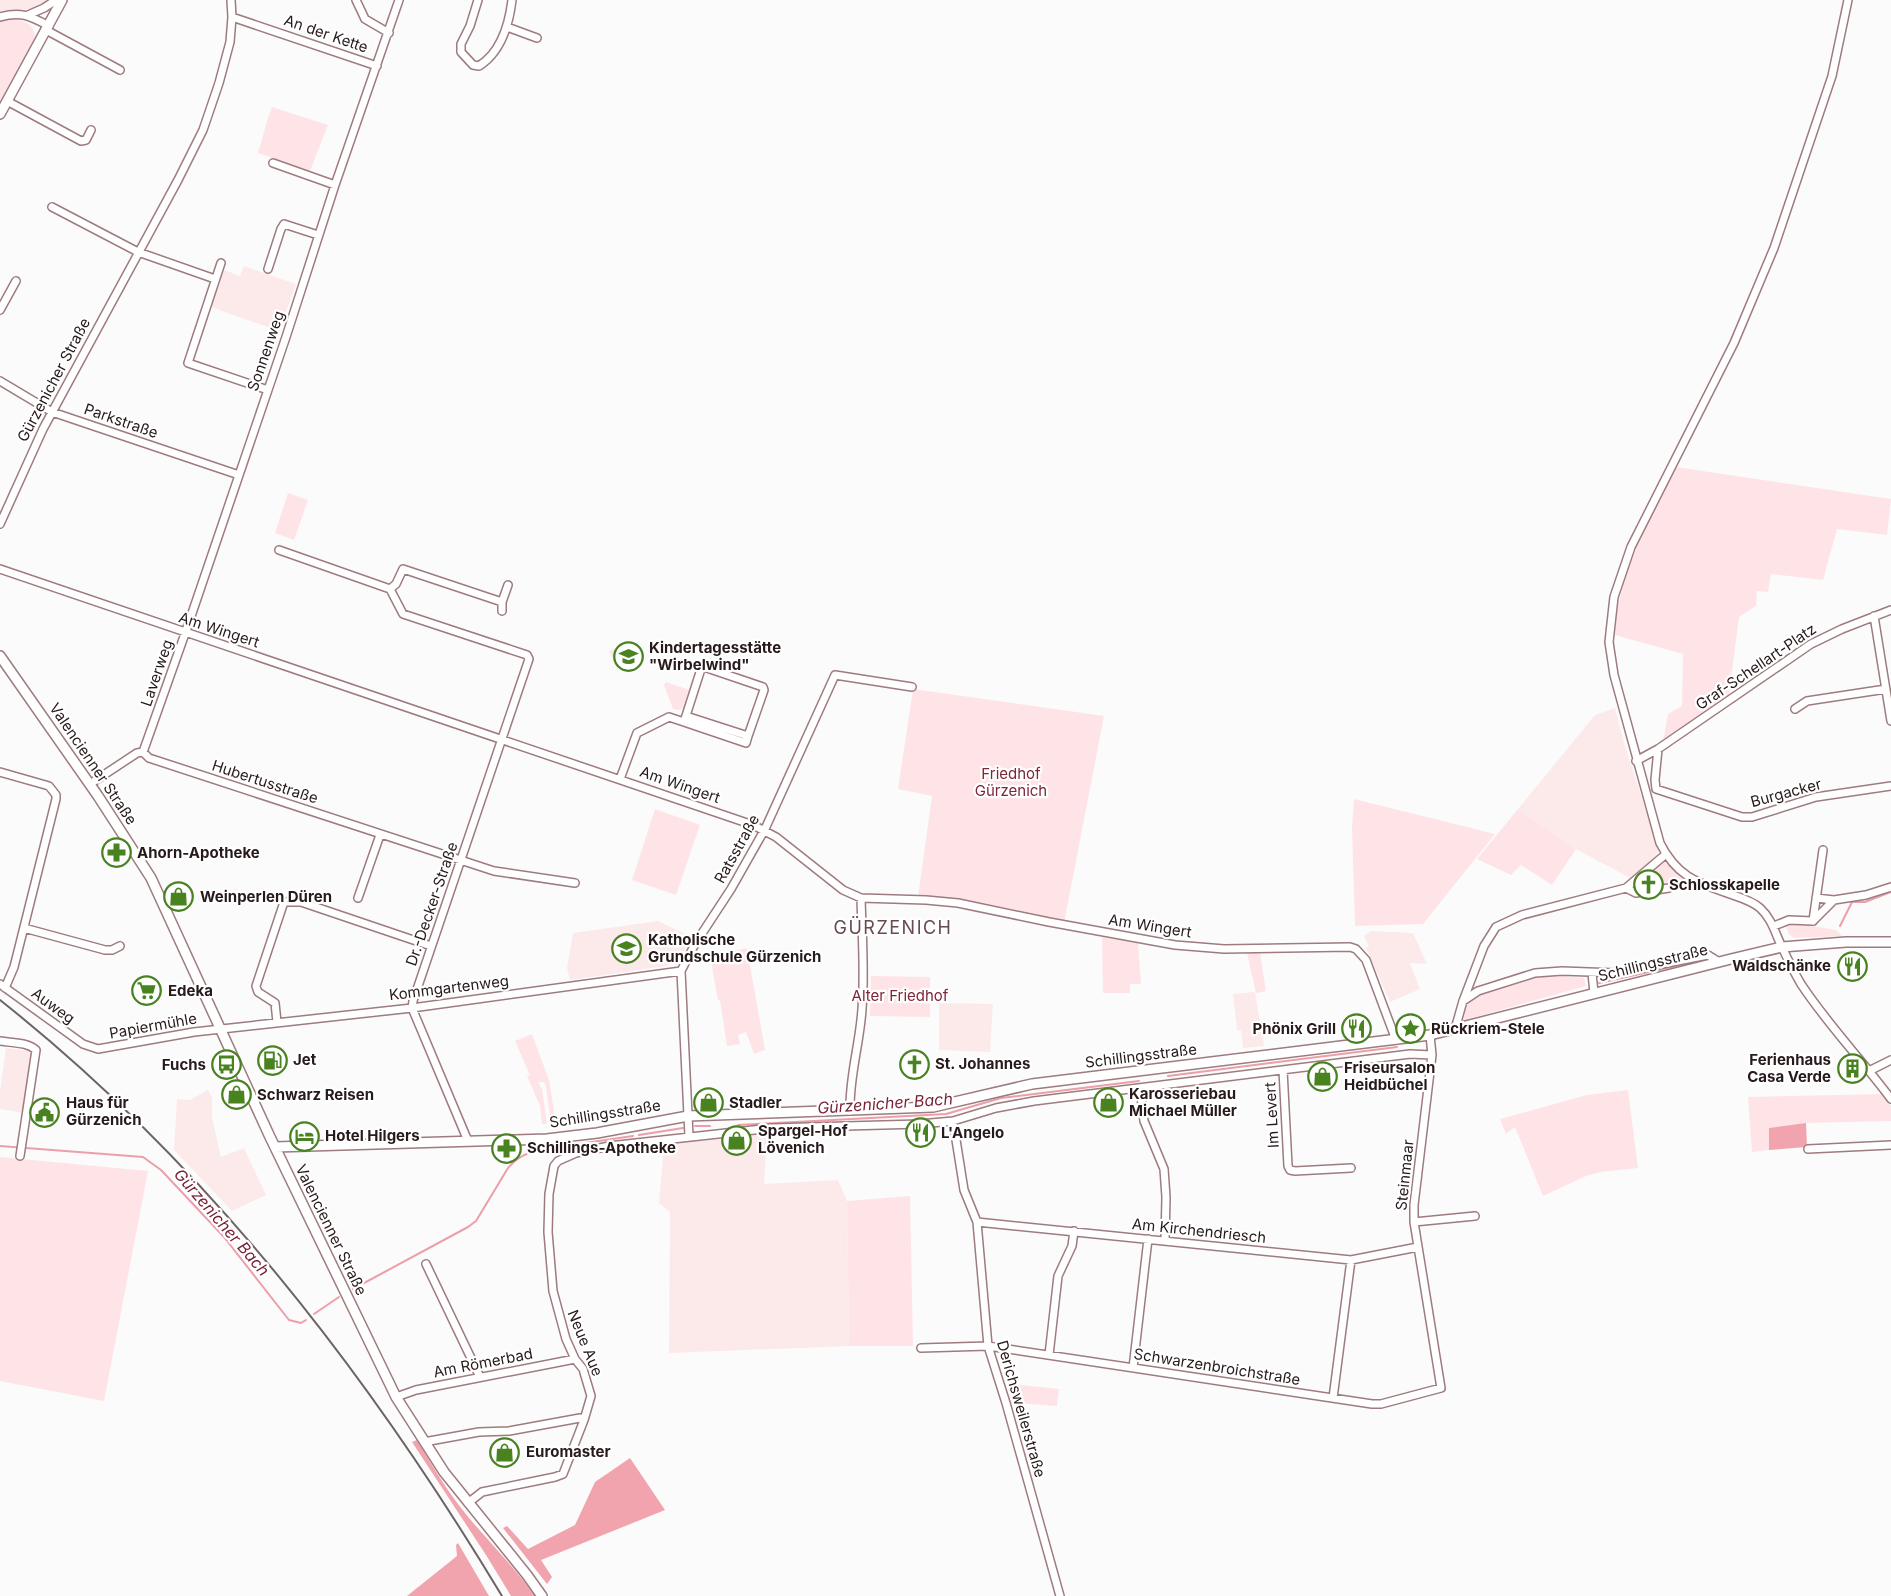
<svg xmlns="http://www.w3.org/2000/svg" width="1891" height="1596" viewBox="0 0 1891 1596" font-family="Inter,sans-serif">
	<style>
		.built { fill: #fceaeb }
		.green { fill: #ffe4e7 }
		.forest { fill: #f1a4ad }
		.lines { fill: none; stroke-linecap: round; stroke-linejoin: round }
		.stream { stroke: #ec9fa8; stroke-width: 2 }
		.minor-casing { stroke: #9d7b7e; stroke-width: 10 }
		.major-casing { stroke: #9d7b7e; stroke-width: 12 }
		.minor { stroke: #fff; stroke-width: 7 }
		.major { stroke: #fff; stroke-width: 9 }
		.rail { stroke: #6c6464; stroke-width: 2 }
		.labels { text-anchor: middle; stroke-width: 4.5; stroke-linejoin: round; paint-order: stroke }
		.street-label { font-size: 15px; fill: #271a1b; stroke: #fff }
		.poi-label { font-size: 15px; font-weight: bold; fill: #271a1b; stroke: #fff; text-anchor: start }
		.park-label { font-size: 15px; fill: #7e2638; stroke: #fff }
		.water-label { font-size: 16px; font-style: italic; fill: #771f33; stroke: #fff }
		.quarter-label { font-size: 18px; letter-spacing: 1.5px; fill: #68494d; stroke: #fff }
	</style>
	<rect width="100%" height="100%" fill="#fbfbfb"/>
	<path class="built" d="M0,0H48L42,6L28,9L0,11Z
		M244,266L296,284L279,331L211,307L224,270L240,276Z
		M624,643L626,648L631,646L640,649L645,656L636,669L633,664H628L617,669L609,651Z
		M1615,708L1624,743L1659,850L1651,861L1630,878L1576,849L1518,809L1595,715Z
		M658,921L692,937L678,961L666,966L570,980L567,968L573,933Z
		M1371,931L1413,933L1427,964L1410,963L1420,989L1390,1002L1366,948L1369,946L1364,936Z
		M1255,992L1264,1046L1243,1048L1241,1030H1237L1233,994Z
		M939,1003L993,1004L990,1052L939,1050Z
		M6,1048L29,1051L32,1054L24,1113L0,1109V1092Z
		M208,1090L212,1097V1117L221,1157L244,1148L266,1195L232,1211L174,1150L177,1099L190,1100Z
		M767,1134L764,1184L838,1180L847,1201L849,1346L669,1353L670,1212L659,1203L664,1145Z"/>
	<path class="green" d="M14,19C25,21 34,24 35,37L0,104V21Z
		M272,107L328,125L310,171L258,153C263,137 266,122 272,107Z
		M1676,467L1891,499L1887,535L1837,529L1823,580L1771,574L1768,592L1757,591L1756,606L1739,617L1729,695L1663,742L1668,714L1682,706L1683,654L1615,635C1618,572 1648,522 1676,467Z
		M288,493L308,500L294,540L275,533Z
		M666,682L689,690L683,709L678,710L673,709L664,685Z
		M913,689L1104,716L1064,923L955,899L918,897L932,796L898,789Z
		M1354,799L1495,834L1423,924L1355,926L1352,828Z
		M655,809L700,825L676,895L632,880Z
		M1518,809L1576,849L1552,885L1521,865L1511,875L1477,859Z
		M1664,862C1672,864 1683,879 1692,884L1691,888L1671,886L1638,890L1636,889L1660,863Z
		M1796,923L1836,930L1842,936L1794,938L1789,934L1786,927Z
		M1102,937L1138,943L1141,984H1130V993H1103Z
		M747,948L765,1050L754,1054L746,1032L738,1035L740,1044L727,1046L720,1000H718L711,961L727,953Z
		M1247,953H1260L1266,991L1256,993Z
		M871,976L930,977V1017L870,1016Z
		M1561,976L1584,978L1586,986L1461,1021L1469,1001L1480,994L1503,985L1535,977Z
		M532,1034L549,1080L556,1123L551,1124L546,1086L544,1082H538L542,1089L547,1124H542L540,1106L527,1076L530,1075L515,1041Z
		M1628,1090L1638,1168L1600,1172L1586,1176L1543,1196L1515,1127L1506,1134L1500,1119L1587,1095Z
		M1883,1094L1891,1106V1121L1806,1123L1770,1128L1769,1150L1752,1152L1748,1097Z
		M0,1157L148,1171L104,1401L0,1381Z
		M910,1196L913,1346H849L847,1201Z
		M1012,1384L1059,1389L1057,1406L1016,1403Z"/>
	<path class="forest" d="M1806,1123L1807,1147L1769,1150V1128Z
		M417,1440C433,1467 449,1494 469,1518C491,1544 515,1568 535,1596H511L486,1555L412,1442Z
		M630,1458L665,1510L541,1560L552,1577L547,1584L503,1528L507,1526L528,1549L575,1525L595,1482Z
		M458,1543L489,1596H407L457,1556L456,1545Z"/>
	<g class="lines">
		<path class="stream" d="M1840,926L1852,902H1865L1891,892
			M1599,983L1703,960
			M1168,1076L1397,1047
			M738,1125L946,1114L1001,1098L1139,1081
			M695,1126H710
			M639,1135L683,1128
			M0,1146L143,1157L161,1170L224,1237L289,1320L301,1323L306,1320
			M353,1289L468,1227L476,1221L508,1168C516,1158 525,1154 537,1150L633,1136
			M314,1314L339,1297"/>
		<defs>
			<path id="minor" d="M356,0L365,19L389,33
				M478,0L470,26L461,44V52L473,65L479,66C501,52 509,25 512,0
				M1848,0L1832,76L1774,248L1734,343L1631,547L1614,597L1609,642L1614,675L1660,843C1676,875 1695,882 1727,893C1738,897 1751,900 1760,908C1772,919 1775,933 1782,947C1788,960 1794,972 1801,984C1828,1025 1862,1060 1891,1099
				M28,15L44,8L56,0
				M0,17C21,11 30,16 49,26
				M232,17L377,66
				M507,27L537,38
				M46,30L120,70
				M7,101L81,141L86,140L91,130
				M273,163L335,185
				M52,207L138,252L215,279
				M221,263L188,363L268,390
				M268,269L281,229L284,224L318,235
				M0,310L16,281
				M0,381L52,412L239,475
				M0,524L43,429L178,180L203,130L219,83L230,42L232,17L231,0
				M279,550L390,589L403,614L527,655L529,659L413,1001L412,1008L468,1141
				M0,569L753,825L776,837L843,890L861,898L926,900L958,903L1049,922L1175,945L1224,949L1350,947L1356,949L1366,960L1396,1040
				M390,589L396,584L403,569L502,602
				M502,611V602L508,585
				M1874,616L1891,721
				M1795,709L1807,701L1886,689
				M684,722L746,743L748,736L686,716
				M1658,749L1811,644L1842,629L1891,610
				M143,752L149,758L494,871L575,883
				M1636,761L1658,749L1655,780L1656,789L1742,817H1752L1816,797L1891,786
				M0,772L49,786L56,795V799L14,967L5,988
				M620,779L637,733L669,717L684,722L701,669L704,667L763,687L764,690L748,736
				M90,784L137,753L143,752L187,628L286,337L335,185L399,0
				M1626,888L1636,893L1669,888
				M358,898L380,835
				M1834,900L1866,895L1891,887
				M1813,921L1834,900L1816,898
				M1774,926L1789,920L1813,921L1823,850
				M24,928L105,950H112L120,946
				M1592,973L1594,993
				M0,984L83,1044L98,1049L194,1032L412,1008L681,971
				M1463,1001L1478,991L1535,973L1562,971L1616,973L1708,955L1719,962
				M277,1022L275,1003L258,992L256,986L284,902H301L431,946
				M1455,1029L1463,1001L1484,946L1496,927L1522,915L1626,888L1666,854
				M0,1041C12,1043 27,1042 36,1050L20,1156
				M1283,1070L1288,1166L1290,1170L1295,1171L1351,1168
				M1869,1071L1891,1060
				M1140,1088L1144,1121L1164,1169L1166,1197L1165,1241
				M850,1111C849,1077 860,1043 862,1009C865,972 862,935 861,898
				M953,1121L964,1190L977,1222L988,1346L1006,1403L1060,1596
				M689,1136L681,971L695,944L731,889L765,829L835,675L912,687
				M1808,1149L1891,1145
				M977,1222L1351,1260L1418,1247
				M1414,1222L1475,1216
				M426,1264L480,1377
				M921,1348L988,1346L1372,1404H1381L1441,1388L1414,1222V1205L1432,1055L1430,1035
				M1049,1355L1058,1276L1072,1246L1074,1231
				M1133,1368L1148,1239
				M396,1397L416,1390L575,1359
				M1333,1398L1351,1260
				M424,1442L479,1432L509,1431L580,1418L584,1420
				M468,1503L482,1492L555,1477L563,1474L584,1420L591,1396L583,1369L575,1359L566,1339L553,1291L548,1232L549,1194L554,1166L558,1161L576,1153L609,1146L772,1128L920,1124L953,1121L996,1108L1034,1101L1410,1054L1432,1055"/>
			<path id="major" d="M0,114L62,0
				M0,656L98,796L151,878L270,1137L396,1397L444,1472L527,1575L542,1596
				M275,1147L547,1139L597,1133L688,1116L933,1107L1032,1084L1430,1035L1731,959L1782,947L1846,942H1891"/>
		</defs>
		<use href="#minor" class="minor-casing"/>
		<use href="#major" class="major-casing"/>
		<use href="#minor" class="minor"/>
		<use href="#major" class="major"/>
		<path class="rail" d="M0,1000C206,1163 367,1372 502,1596"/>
	</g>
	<defs>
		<symbol id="school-ring" viewBox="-11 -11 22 22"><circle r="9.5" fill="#fff" stroke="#488320" stroke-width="1.5"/><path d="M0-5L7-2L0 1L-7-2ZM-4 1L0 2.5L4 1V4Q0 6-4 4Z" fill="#488320"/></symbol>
		<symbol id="pharmacy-ring" viewBox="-11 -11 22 22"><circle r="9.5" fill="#fff" stroke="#488320" stroke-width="1.5"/><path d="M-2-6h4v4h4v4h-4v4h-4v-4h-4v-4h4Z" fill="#488320"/></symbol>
		<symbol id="church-ring" viewBox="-11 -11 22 22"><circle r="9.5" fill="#fff" stroke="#488320" stroke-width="1.5"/><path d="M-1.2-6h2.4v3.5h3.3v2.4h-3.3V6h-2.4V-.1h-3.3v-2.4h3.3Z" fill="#488320"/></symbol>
		<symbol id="shop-ring" viewBox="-11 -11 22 22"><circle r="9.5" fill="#fff" stroke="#488320" stroke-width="1.5"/><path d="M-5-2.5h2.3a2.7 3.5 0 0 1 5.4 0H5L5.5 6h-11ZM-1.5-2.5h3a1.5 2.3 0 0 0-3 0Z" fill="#488320"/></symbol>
		<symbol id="restaurant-ring" viewBox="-11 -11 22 22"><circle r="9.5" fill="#fff" stroke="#488320" stroke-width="1.5"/><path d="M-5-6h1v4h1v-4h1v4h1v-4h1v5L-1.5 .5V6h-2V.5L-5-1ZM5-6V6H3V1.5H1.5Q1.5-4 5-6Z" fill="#488320"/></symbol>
		<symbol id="supermarket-ring" viewBox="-11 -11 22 22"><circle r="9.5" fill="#fff" stroke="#488320" stroke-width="1.5"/><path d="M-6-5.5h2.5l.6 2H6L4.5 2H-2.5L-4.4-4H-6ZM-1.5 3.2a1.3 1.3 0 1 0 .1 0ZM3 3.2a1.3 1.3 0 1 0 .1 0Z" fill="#488320"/></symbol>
		<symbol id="sight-ring" viewBox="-11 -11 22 22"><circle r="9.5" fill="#fff" stroke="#488320" stroke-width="1.5"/><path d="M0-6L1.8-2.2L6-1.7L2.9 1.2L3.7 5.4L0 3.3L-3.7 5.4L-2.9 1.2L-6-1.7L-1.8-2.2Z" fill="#488320"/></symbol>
		<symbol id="fuel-ring" viewBox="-11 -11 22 22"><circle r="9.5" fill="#fff" stroke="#488320" stroke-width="1.5"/><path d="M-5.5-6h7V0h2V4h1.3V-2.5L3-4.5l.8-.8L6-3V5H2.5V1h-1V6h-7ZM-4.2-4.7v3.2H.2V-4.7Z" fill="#488320"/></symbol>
		<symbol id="bus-ring" viewBox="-11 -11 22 22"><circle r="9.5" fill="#fff" stroke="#488320" stroke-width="1.5"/><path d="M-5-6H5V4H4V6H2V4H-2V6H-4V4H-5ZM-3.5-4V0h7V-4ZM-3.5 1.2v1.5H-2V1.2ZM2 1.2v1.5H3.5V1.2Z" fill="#488320"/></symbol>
		<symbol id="building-ring" viewBox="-11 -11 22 22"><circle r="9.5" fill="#fff" stroke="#488320" stroke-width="1.5"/><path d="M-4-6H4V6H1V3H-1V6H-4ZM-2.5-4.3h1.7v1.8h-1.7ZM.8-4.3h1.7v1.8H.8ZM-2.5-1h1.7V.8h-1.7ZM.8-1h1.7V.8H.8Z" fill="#488320"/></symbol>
		<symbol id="civic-ring" viewBox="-11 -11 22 22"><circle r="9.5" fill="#fff" stroke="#488320" stroke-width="1.5"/><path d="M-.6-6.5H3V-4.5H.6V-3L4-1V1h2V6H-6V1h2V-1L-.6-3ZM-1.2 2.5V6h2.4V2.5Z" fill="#488320"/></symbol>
		<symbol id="hotel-ring" viewBox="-11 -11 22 22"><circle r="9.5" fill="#fff" stroke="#488320" stroke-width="1.5"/><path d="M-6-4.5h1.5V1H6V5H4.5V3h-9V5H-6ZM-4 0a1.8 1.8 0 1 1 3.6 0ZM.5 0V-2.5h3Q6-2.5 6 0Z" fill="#488320"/></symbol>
	</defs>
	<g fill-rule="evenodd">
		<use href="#school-ring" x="612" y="640" width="33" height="33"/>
		<use href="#pharmacy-ring" x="100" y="836" width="33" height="33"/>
		<use href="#church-ring" x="1632" y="868" width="33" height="33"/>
		<use href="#shop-ring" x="162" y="880" width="33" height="33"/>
		<use href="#school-ring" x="610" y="932" width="33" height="33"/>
		<use href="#restaurant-ring" x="1836" y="950" width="33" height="33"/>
		<use href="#supermarket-ring" x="130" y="974" width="33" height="33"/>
		<use href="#restaurant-ring" x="1340" y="1012" width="33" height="33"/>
		<use href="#sight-ring" x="1394" y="1012" width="33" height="33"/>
		<use href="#fuel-ring" x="256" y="1044" width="33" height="33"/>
		<use href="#church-ring" x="898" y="1048" width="33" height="33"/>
		<use href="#bus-ring" x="210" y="1048" width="33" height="33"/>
		<use href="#building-ring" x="1836" y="1052" width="33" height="33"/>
		<use href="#shop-ring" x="1306" y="1060" width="33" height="33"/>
		<use href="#shop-ring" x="220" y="1078" width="33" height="33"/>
		<use href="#shop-ring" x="692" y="1086" width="33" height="33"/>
		<use href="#shop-ring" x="1092" y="1086" width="33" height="33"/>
		<use href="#civic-ring" x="28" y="1096" width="33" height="33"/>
		<use href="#restaurant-ring" x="904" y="1116" width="33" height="33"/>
		<use href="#hotel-ring" x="288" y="1120" width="33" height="33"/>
		<use href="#shop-ring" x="720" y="1124" width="33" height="33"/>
		<use href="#pharmacy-ring" x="490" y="1132" width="33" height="33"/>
		<use href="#shop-ring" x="488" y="1436" width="33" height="33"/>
	</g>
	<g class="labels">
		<g class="street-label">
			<text transform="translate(326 34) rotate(19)" y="5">An der Kette</text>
			<text transform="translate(266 351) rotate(-71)" y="5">Sonnenweg</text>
			<text transform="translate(54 380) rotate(-62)" y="5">Gürzenicher Straße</text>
			<text transform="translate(121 421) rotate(19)" y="5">Parkstraße</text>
			<text transform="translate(219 630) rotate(18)" y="5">Am Wingert</text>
			<text transform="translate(1756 667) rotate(-34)" y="5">Graf-Schellart-Platz</text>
			<text transform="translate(157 673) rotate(-71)" y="5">Laverweg</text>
			<text transform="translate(93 764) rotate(56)" y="5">Valencienner Straße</text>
			<text transform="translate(265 782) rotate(18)" y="5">Hubertusstraße</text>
			<text transform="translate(680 785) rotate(19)" y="5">Am Wingert</text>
			<text transform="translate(1786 793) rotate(-15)" y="5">Burgacker</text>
			<text transform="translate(737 849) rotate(-61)" y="5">Ratsstraße</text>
			<text transform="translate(432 904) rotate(-71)" y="5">Dr.-Decker-Straße</text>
			<text transform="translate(1150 926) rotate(9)" y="5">Am Wingert</text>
			<text transform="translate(1653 963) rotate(-14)" y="5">Schillingsstraße</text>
			<text transform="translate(449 988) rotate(-7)" y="5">Kommgartenweg</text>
			<text transform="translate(53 1006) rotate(36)" y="5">Auweg</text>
			<text transform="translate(153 1026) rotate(-10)" y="5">Papiermühle</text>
			<text transform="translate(1141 1056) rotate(-7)" y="5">Schillingsstraße</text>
			<text transform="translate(605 1114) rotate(-9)" y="5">Schillingsstraße</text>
			<text transform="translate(1272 1115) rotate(-93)" y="5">Im Levert</text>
			<text transform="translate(1405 1175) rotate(-84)" y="5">Steinmaar</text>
			<text transform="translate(331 1230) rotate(64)" y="5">Valencienner Straße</text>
			<text transform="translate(1199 1231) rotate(6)" y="5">Am Kirchendriesch</text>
			<text transform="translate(585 1343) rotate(68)" y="5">Neue Aue</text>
			<text transform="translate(483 1363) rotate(-11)" y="5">Am Römerbad</text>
			<text transform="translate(1217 1367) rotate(9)" y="5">Schwarzenbroichstraße</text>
			<text transform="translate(1021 1409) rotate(74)" y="5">Derichsweilerstraße</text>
		</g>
		<g class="poi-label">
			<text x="649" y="653">Kindertagesstätte<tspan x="649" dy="17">"Wirbelwind"</tspan></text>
			<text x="137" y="858">Ahorn-Apotheke</text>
			<text x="1669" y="890">Schlosskapelle</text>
			<text x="200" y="902">Weinperlen Düren</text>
			<text x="648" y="945">Katholische<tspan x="648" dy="17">Grundschule Gürzenich</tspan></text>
			<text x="1831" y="971" text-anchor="end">Waldschänke</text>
			<text x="168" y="996">Edeka</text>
			<text x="1336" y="1034" text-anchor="end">Phönix Grill</text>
			<text x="1431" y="1034">Rückriem-Stele</text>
			<text x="293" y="1065">Jet</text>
			<text x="1831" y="1065" text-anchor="end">Ferienhaus<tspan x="1831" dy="17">Casa Verde</tspan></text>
			<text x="935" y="1069">St. Johannes</text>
			<text x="206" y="1070" text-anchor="end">Fuchs</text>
			<text x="1344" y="1073">Friseursalon<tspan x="1344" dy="17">Heidbüchel</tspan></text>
			<text x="1129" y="1099">Karosseriebau<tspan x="1129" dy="17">Michael Müller</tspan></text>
			<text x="257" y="1100">Schwarz Reisen</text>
			<text x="66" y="1108">Haus für<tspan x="66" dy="17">Gürzenich</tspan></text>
			<text x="729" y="1108">Stadler</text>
			<text x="758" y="1136">Spargel-Hof<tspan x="758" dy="17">Lövenich</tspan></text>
			<text x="941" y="1138">L'Angelo</text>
			<text x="325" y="1141">Hotel Hilgers</text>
			<text x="527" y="1153">Schillings-Apotheke</text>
			<text x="526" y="1457">Euromaster</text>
		</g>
		<g class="park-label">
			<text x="1011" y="779">Friedhof<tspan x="1011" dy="17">Gürzenich</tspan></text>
			<text x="900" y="1001">Alter Friedhof</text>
		</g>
		<g class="water-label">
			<text transform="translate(885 1103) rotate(-4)" y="6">Gürzenicher Bach</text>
			<text transform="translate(222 1222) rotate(49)" y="6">Gürzenicher Bach</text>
		</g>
		<g class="quarter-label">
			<text x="893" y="934">GÜRZENICH</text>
		</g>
	</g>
</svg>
